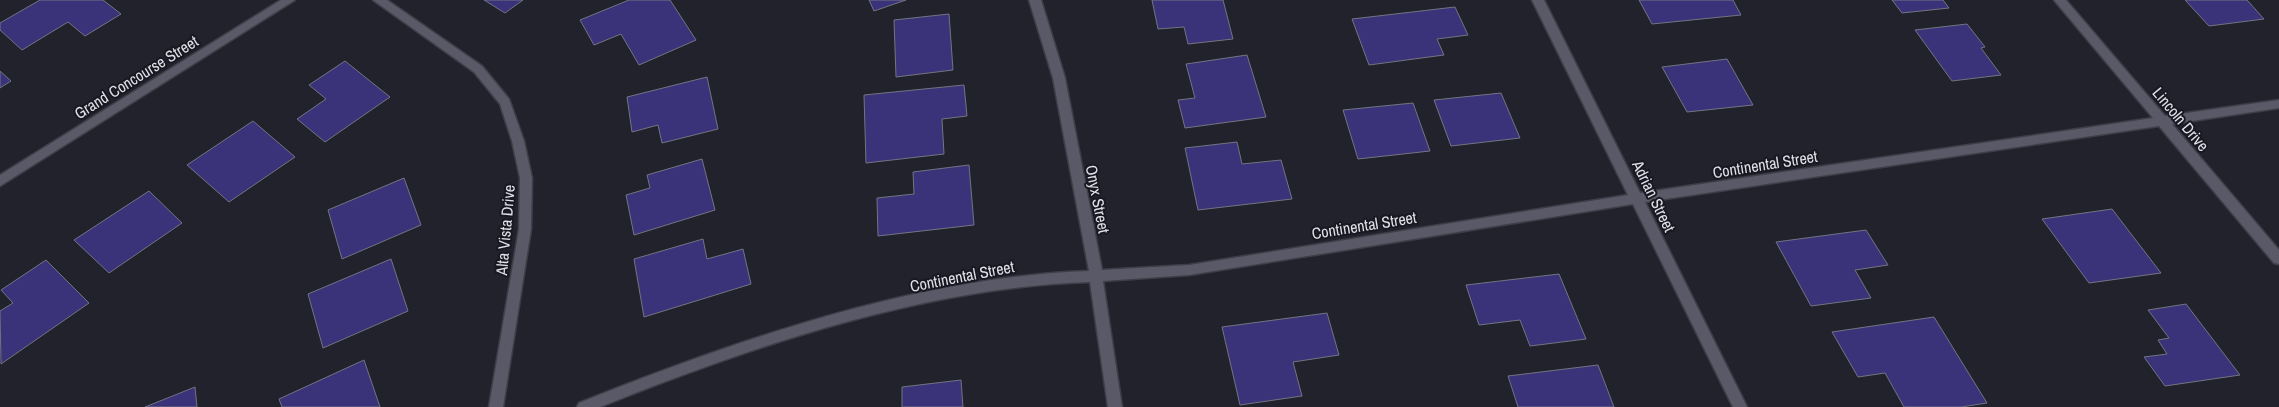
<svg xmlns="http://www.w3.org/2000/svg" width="2279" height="407" viewBox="0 0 2279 407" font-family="'Archivo Narrow',sans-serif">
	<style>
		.building { fill: #3b3379; stroke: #737481 }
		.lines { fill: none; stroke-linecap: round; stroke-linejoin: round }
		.minor-casing { stroke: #3e3e48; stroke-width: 3 }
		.minor { fill: #595967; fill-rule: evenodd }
		.labels { text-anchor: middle; stroke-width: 4; stroke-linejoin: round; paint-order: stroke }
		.street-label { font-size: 16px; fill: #e0e0e8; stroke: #181823 }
	</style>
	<rect width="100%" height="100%" fill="#22222d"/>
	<path class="building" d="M40,0H103L121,14L85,36L68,22L22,50L0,30V23Z
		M484,0H523L505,13Z
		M629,0H670L696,40L639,65L621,34L594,45L580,20Z
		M869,0H906L874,11Z
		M1152,0H1223L1233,39L1188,44L1184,27L1158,29Z
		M1639,0H1733L1741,15L1652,24Z
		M1892,0H1943L1949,8L1902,13Z
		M2185,0H2247L2264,19L2209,26Z
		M1455,7L1468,35L1437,39L1444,55L1369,65L1352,19Z
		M949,14L953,70L896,77L894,20Z
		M1967,24L1985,47L1981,48L2001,75L1952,81L1915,30Z
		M1247,55L1266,117L1185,128L1178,100L1195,98L1186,64Z
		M1727,59L1753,105L1687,112L1662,67Z
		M345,61L390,97L325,142L297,119L326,99L309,85Z
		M0,71L11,81L0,88Z
		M707,77L718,129L662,143L658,125L632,132L627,97Z
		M964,85L967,116L942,119L944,154L866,163L864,95Z
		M1501,93L1520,138L1451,146L1434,100Z
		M1413,103L1430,151L1358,159L1343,110Z
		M253,121L295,157L229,202L187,165Z
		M1237,142L1242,164L1281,160L1292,199L1198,210L1185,148Z
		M702,159L715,210L634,235L626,195L650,188L647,175Z
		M969,165L974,225L878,236L877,198L914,194L913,172Z
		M404,178L421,225L342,259L328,210Z
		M149,191L182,223L109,273L74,240Z
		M2112,209L2161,273L2089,283L2042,219Z
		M1866,230L1888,265L1855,270L1871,298L1811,306L1776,242Z
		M703,239L707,259L743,249L751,284L644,317L634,259Z
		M391,259L408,311L323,348L308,294Z
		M46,260L89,303L1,364L0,311L13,303L1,290Z
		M1559,274L1586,339L1530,346L1520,320L1479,325L1466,285Z
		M2186,304L2240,375L2165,386L2144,357L2167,354L2158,340L2169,338L2148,310Z
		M1327,313L1339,355L1293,362L1302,396L1240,405L1222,327Z
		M1934,317L1987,403L1961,407H1904L1885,373L1858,377L1832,332Z
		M364,360L380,407H282L279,399Z
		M1598,365L1614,407H1518L1508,376Z
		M961,380L963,407H902V387Z
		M195,387L197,407H145Z"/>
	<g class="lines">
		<defs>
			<path id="minor" d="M281,0H295L0,186V175Z
				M373,0H387L482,66L509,99L524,141L532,178L531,229L503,407H489L519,229L520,178L512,141L500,104L474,72Z
				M1029,0H1041L1065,78L1102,270L1189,265L1628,195L1532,0H1544L1640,193L2153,118L2054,0H2066L2165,116L2279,100V108L2172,124L2279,250V264L2274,263L2159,126L1645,202L1747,407H1733L1633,204L1189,275L1103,281L1122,407H1108L1090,282C926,287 752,346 600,407H577L579,403C736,340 919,277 1089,271L1053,78Z"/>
		</defs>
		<use href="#minor" class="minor-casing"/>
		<use href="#minor" class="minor"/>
	</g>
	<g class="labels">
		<g class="street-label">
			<text transform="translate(136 77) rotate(-32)" y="6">Grand Concourse Street</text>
			<text transform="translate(2181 119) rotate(50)" y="6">Lincoln Drive</text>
			<text transform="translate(1765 164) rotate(-9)" y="6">Continental Street</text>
			<text transform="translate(1654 196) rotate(64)" y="6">Adrian Street</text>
			<text transform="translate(1098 199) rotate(79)" y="6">Onyx Street</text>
			<text transform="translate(1364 225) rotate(-9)" y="6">Continental Street</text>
			<text transform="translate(505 230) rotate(-85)" y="6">Alta Vista Drive</text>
			<text transform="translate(962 276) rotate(-11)" y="6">Continental Street</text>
		</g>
	</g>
</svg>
